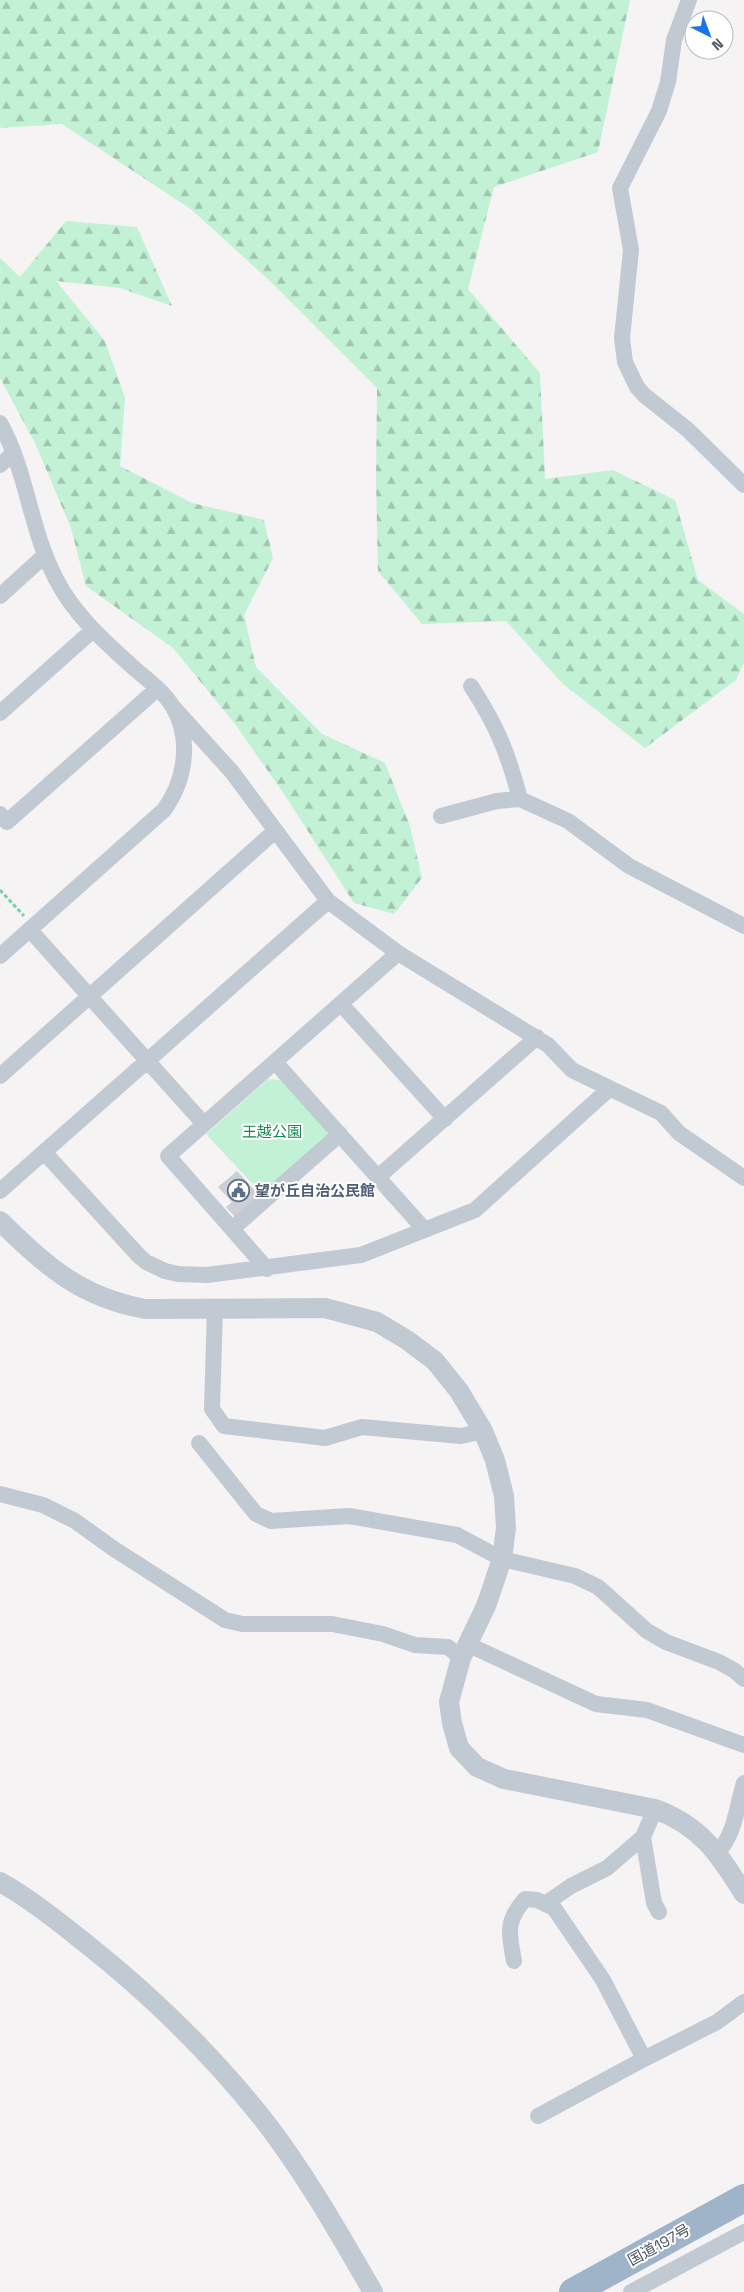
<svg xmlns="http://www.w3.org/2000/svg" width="744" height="2292" viewBox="0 0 744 2292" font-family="'Space Grotesk','Noto Sans JP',sans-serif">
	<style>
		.forest { fill: url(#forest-firs) }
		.park { fill: #c3f1d5 }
		.building { fill: #cdcfd5 }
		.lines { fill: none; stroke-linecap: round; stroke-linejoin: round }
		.path { stroke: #7ad0a6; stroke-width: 3; stroke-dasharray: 4 2.5; stroke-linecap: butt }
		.minor { stroke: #c1cad2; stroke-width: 16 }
		.tertiary { stroke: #c1cad2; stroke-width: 20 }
		.trunk { stroke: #9fb4c9; stroke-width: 28 }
		.labels { text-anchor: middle; stroke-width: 4; stroke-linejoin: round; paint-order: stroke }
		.park-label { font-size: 15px; fill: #17864f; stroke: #fff }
		.service-label { font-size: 15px; font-weight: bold; fill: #4e5e75; stroke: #fff; text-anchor: start }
		.street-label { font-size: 15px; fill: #4a5661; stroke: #fff }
	</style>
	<defs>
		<pattern id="forest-firs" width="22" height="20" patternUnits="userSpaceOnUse" patternTransform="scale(1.25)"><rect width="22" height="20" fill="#c3f1d5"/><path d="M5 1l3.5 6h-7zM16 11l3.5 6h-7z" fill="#a0c6b0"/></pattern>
	</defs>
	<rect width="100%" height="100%" fill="#f5f3f3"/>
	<path class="forest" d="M0,0H630L598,152L494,187L468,289L540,373L545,479L613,470L675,500L698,580L744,614V663L736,680L645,748L563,684L506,621L422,624L378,571L376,480L377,388L270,281L192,210L62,124L0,128Z
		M66,221L137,227L172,306L120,288L56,281L105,341L125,398L120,466L192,503L264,520L273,558L244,615L256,667L322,734L385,763L410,826L422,878L394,914L354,903L284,794L235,724L173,648L86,586L71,528L35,443L0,378V258L20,277Z"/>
	<path class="park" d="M268,1079L281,1080L330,1135L263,1195L206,1134Z"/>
	<path class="building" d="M237,1171L259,1195L235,1217L226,1207L232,1202L218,1187Z"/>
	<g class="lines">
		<path class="path" d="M0,890L24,916"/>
		<path class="minor" d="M689,0L674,40L668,82L659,111L620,188L631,250L622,338L625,362L637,387L644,395L688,430L744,485
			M0,423C27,471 30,530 56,579C75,616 105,642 135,669C148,680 164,692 173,707C192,740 185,781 164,810L0,956
			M0,465L14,453
			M0,596L44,556
			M471,686C497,726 508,753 520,799
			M173,707L232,772L328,901L398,953L548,1045L572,1070L661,1113L679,1133L744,1178
			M0,713L93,630
			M0,814L7,822L157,689
			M441,816L497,801L520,799L568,821L629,866L744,926
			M30,930L204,1124
			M341,1004L445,1119
			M275,1062L424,1229
			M0,1076L275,831
			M44,1152L139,1256L146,1262L165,1271L178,1274L207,1275L361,1255L475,1210L609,1089
			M378,1177L537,1037
			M0,1191L328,901
			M232,1229L340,1134
			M267,1269L168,1156L398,953
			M215,1309L212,1409L224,1426L325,1438L362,1427L461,1436L483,1431
			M199,1443L256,1514L271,1521L349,1516L457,1535L502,1559L575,1576L598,1587L647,1631L666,1642L719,1662L735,1671L744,1679
			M0,1494L43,1505L75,1521L114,1549L225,1620L242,1624H332L383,1634L415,1645L448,1647L461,1658
			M469,1645L596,1704L647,1710L744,1745
			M643,1837L654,1903L659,1912
			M717,1853C736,1833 736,1808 744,1783
			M545,1904L571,1886L607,1868L643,1837L655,1809
			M514,1961C509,1933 505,1922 525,1899L537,1900L554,1908L603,1980L644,2059
			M538,2116L644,2059L717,2022L744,2002
			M631,2292L744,2232"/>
		<path class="tertiary" d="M0,1221C46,1266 80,1297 145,1309L325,1308L377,1322L407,1340L435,1361L459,1391L483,1431L495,1460L504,1496L506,1528L502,1559L486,1606L461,1658L449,1702L452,1723L459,1748L477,1767L504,1779L655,1809C701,1826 719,1854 744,1894
			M0,1882C32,1900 60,1923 89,1946C153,1997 212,2055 263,2119C305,2173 339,2233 373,2292"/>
		<path class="trunk" d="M573,2292L744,2198"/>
	</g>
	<defs>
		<symbol id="civic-ring" viewBox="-11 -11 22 22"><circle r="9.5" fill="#fff" stroke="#5c6f8a" stroke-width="1.5"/><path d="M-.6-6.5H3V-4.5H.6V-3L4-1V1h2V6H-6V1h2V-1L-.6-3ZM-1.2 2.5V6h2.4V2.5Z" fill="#5c6f8a"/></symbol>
	</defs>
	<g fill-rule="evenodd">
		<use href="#civic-ring" x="226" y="1178" width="25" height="25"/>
	</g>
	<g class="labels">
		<g class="park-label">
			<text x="272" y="1137">王越公園</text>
		</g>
		<g class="service-label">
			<text x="255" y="1196">望が丘自治公民館</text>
		</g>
		<g class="street-label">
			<text transform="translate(659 2245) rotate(-29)" y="5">国道197号</text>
		</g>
	</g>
	<g transform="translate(709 35) rotate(138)"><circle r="24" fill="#ffffff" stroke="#b7bbc0"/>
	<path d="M0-4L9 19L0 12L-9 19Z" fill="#1a73e8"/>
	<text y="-8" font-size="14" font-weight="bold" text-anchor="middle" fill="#4a5661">N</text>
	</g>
</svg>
